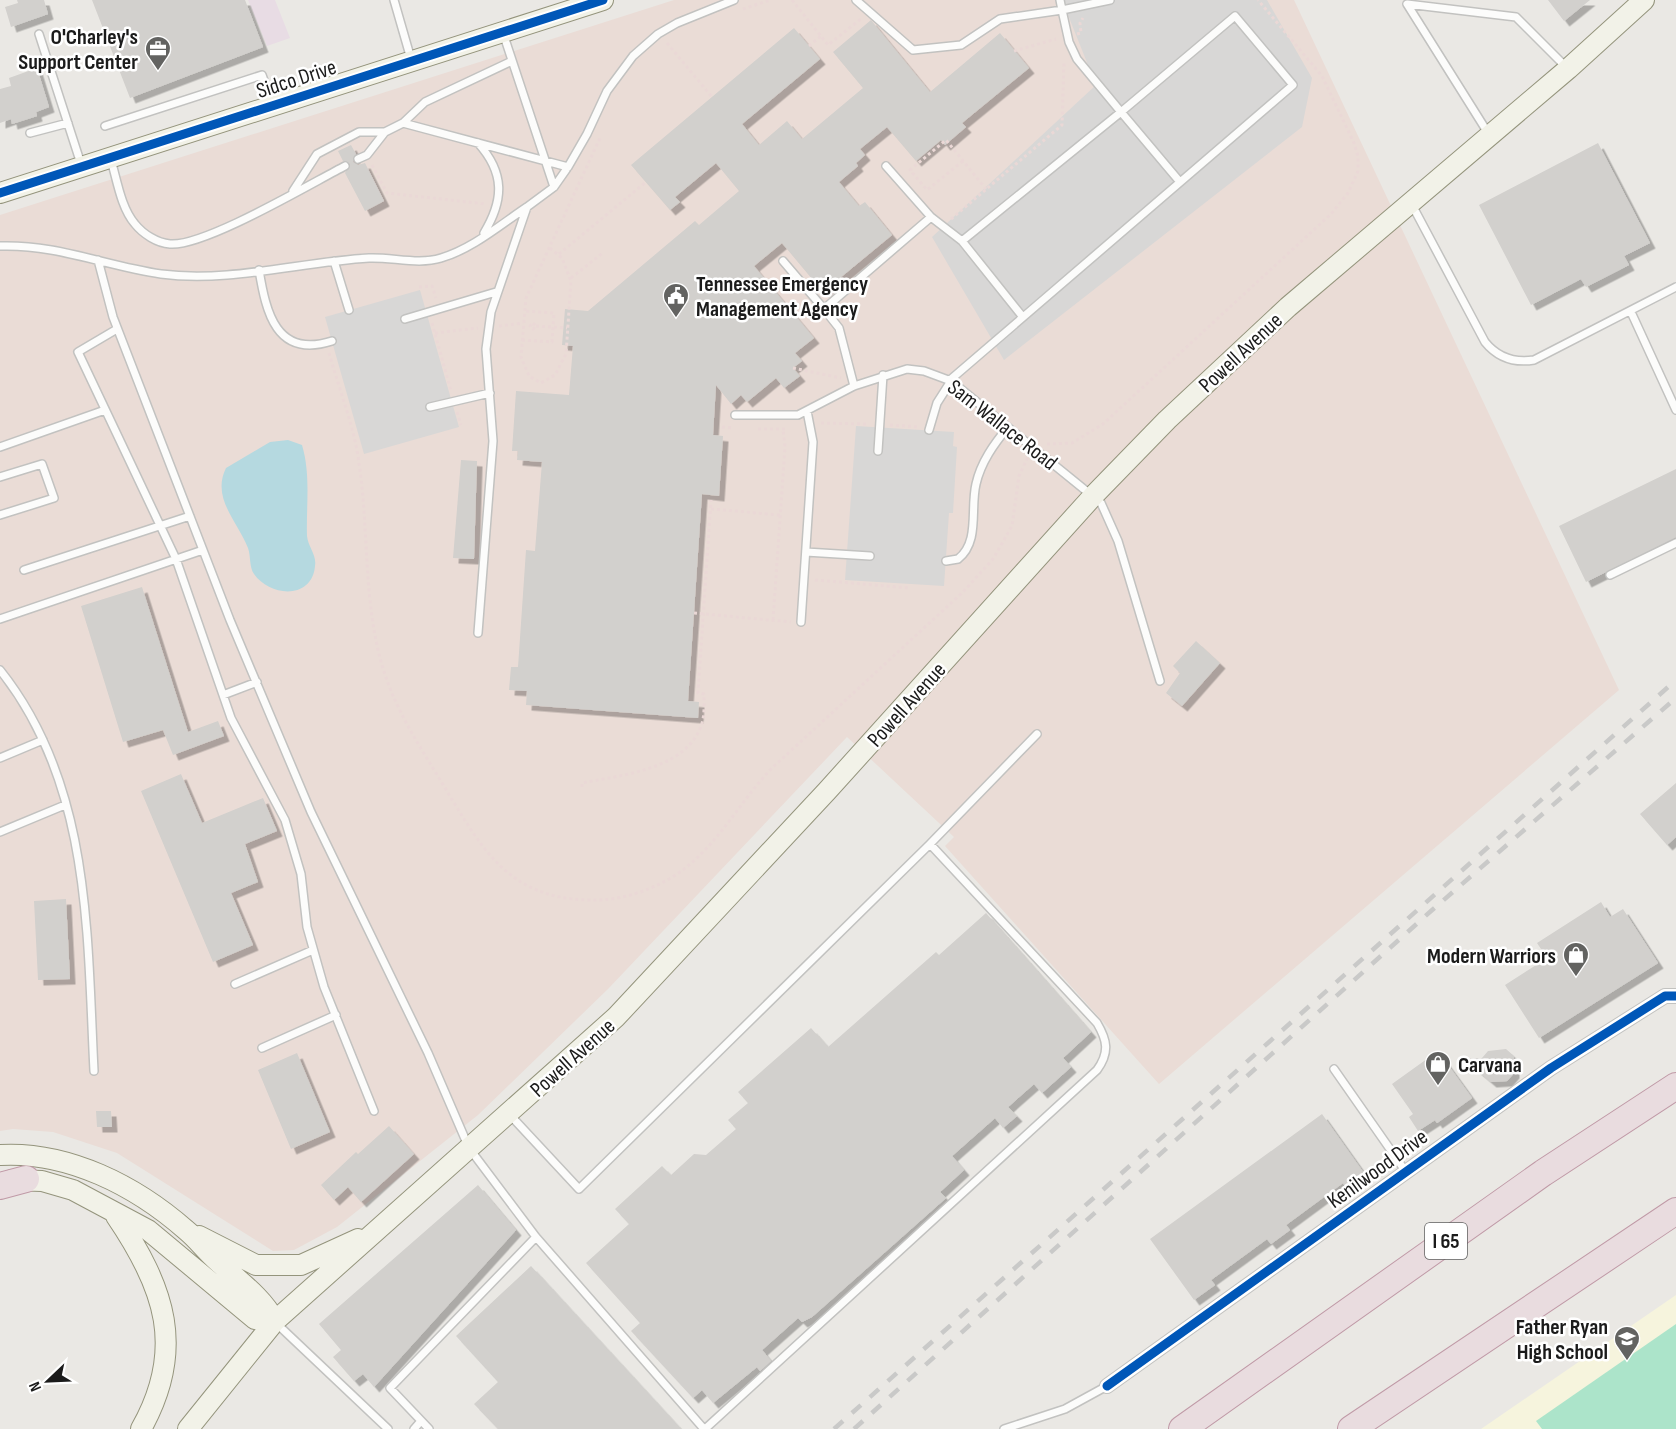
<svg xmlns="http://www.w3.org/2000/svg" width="1676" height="1429" viewBox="0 0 1676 1429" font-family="'Sofia Sans Condensed',sans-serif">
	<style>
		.industrial { fill: #e8dce4 }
		.education { fill: #f6f4dd }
		.military { fill: #eadcd6 }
		.pitch { fill: #ace4ca }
		.parking { fill: #d8d7d6 }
		.water { fill: #b5d9e0 }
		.building { fill: #d2d0cd; filter: url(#shadow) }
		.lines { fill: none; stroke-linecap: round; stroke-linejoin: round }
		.lane-casing { stroke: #c2c2c0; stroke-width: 10 }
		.street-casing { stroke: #c2c2c0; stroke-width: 16 }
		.secondary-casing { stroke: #94947c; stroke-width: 22 }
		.highway-casing { stroke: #c09aa7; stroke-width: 28 }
		.path { stroke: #ead8d6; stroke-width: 3; stroke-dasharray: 3 3; stroke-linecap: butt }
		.lane { stroke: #fcfcfb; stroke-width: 7 }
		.street { stroke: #fcfcfb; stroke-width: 14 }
		.secondary { stroke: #f2f2e8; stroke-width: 20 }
		.highway { stroke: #e9dcdf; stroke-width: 26 }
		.rail { stroke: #c9c9c8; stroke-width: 4.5; stroke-dasharray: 12 12; stroke-linecap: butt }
		.cycleway-casing { stroke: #fff; stroke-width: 13 }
		.cycleway { stroke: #0057b8; stroke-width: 9 }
		.labels { text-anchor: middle; stroke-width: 5; stroke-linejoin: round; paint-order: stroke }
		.shield { fill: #fff; stroke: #5f5f5f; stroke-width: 1.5 }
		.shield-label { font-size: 21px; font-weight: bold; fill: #1b1b1b }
		.poi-label { font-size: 22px; font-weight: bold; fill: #1b1b1b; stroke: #fff; text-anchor: end }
		.street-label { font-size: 22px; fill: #1b1b1b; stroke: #fff }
	</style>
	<defs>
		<filter id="shadow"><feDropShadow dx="5.5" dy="5.5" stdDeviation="0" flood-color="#0004"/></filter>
	</defs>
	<rect width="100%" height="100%" fill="#eae8e4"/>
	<path class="industrial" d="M248,0H275L290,38L267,46Z"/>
	<path class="education" d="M1676,1295V1429H1481Z"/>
	<path class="military" d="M674,0H1294L1619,690L1159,1084L945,846L954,837L847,737L608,989L478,1115L337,1227L294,1250L273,1251L117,1153L53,1132L13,1129L0,1131V215Z"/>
	<path class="pitch" d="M1676,1324V1429H1542L1536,1421Z"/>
	<path class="parking" d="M1062,0H1267L1312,78L1302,127L1004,360L932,237L1096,85Z
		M420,290L459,427L364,454L325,317Z
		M856,426L954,432L953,446L957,447L953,513H949L944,586L845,580Z"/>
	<path class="water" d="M288,440L302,445C311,475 306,506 307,536C308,547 317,555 315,566C312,600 270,597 254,574C249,567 251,556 248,548C238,522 211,498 226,468L270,442Z"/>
	<path class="building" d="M17,0H44L48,14L11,27L5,7L18,3Z
		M92,0H245L263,47L130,98Z
		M1548,0H1590L1564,21Z
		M871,20L930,92L1000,33L1029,68L962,123L966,127L945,145L941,140L916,161L887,127L860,149L865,155L856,163L858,166L839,182L859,206L865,202L892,235L823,292L782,243L754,266L814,338L795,353L802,361L793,368L800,376L784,388L776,378L747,402L741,395L731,404L716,385L713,435L723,436L719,496L702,494L688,701L699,702L698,718L526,705L527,691L509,690L511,667H518L526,550L535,551L542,462L517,460L518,451H512L516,391L569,395L573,346L562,345L565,309L588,311L695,221L699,225L739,191L716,163L675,197L680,202L670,210L631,165L794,28L820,59L742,124L759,145L787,121L802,139L863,88L833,52Z
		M37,68L49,107L36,112L37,116L12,124L11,119L0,123V89L11,86L9,78Z
		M1598,143L1650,243L1624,256L1629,265L1586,287L1581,279L1531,305L1479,205Z
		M351,145L356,154L353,162L358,165L365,163L384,201L365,211L345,173L350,164L343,161L338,151Z
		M461,460L477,461L474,559L453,558Z
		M1676,469V537L1586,582L1559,526Z
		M142,587L188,732L218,721L224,736L173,755L163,730L123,742L81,606Z
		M1196,641L1220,663L1182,706L1166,693L1180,673L1173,666Z
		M181,774L202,823L263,798L277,831L245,844L258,882L231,893L253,945L213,962L141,791Z
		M1676,783V837L1667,845L1640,814Z
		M66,899L70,979L38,980L34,901Z
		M1601,902L1610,917L1623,909L1658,963L1539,1038L1505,985L1547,958L1537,943Z
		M986,913L1091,1032L1063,1058L1071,1067L1042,1093L1034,1084L1008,1107L1017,1116L1003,1128L995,1118L952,1156L964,1170L940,1192L946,1198L812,1317L802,1322L798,1318L762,1350L771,1361L760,1371L757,1367L713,1403L702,1390L693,1398L631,1331L640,1323L586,1263L629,1224L615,1209L662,1166L671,1175L694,1154L706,1155L736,1129L728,1120L748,1103L738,1092L811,1028L828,1047L936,952L939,955Z
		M1506,1049L1514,1056V1073L1507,1081L1491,1082L1464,1059L1482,1058L1488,1051Z
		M1438,1051L1472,1098L1437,1123L1435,1120L1418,1131L1409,1117L1413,1114L1392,1084Z
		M297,1053L330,1132L291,1149L258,1070Z
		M96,1111H111L112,1127H97Z
		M1322,1114L1366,1176L1347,1189L1343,1183L1286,1225L1290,1230L1271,1244L1267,1239L1211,1280L1215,1285L1194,1300L1150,1239Z
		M389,1126L414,1154L361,1202L348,1187L334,1200L321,1185L356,1152L358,1154Z
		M478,1185L516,1230L374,1387L363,1374L354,1381L333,1357L341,1350L319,1324Z
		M531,1266L681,1429H498L474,1404L498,1382L456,1336Z"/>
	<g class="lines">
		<defs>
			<path id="lane" d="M394,0L411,59
				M856,0L913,50L961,45L1000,19L1062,10L1060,0
				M503,33L554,187
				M39,34L81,164
				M403,123L425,102L512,61
				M105,126L262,75L272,103
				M30,133L68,123
				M1488,133L1407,4L1516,17L1567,68
				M478,143C505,173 504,200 484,233
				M358,159L367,155L385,132L403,123L568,167
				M111,160C117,180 121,208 135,224C143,234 157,243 170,244C204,247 310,184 345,166
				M886,166L931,217
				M293,191L317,154L359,132H385
				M1411,203L1485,342C1498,358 1515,363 1534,360L1676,287
				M962,241L1022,316
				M0,246C56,244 106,266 161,274C229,283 300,262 369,258C392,257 419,265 441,258C472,249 500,225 527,207
				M98,260L113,317L230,620L311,812L428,1053L469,1148L536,1237L704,1429
				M334,261L349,310
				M783,261L824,309
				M259,270C266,312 276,359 332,341
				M1631,312L1676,410
				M405,319L496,292
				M117,329L78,352L176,559L231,718L285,820L301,874L307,927L324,987L374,1111
				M950,380L1293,85L1235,16L1121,112L1077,59L1069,42L1062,10L1110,0
				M854,386L839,328L824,309L931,217L962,241L1121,112L1180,182
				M430,407L490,393
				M735,415H798L854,386L907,369L924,371L951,381L1101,503L1118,541L1160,681
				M929,430L937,403L951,381
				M0,447L105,410
				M878,451L883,375
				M0,477L42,464L54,498L0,515
				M806,552L870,556
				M946,561L958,559C980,542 970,509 976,484C981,462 994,444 1008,427
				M24,570L190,516
				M1610,575L1676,543
				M0,619L203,550
				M801,622L813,442L807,411
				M478,633L493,441L486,349L491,312L527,207L554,187L568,167L587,134L607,91L633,56L658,34L677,23L734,0
				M0,670C91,784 87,932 94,1071
				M223,695L257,682
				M0,758L43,740
				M0,832L65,805
				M930,844L1037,734
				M235,984L313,950
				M262,1048L336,1015
				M1334,1069L1406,1172
				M510,1115L579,1189L930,844L1097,1023C1107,1040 1110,1052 1097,1070L705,1429
				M276,1323L388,1429
				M414,1429L421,1421
				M429,1429L390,1388L536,1237
				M1004,1429L1065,1409L1107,1386"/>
			<path id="street" d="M1107,1386L1551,1068L1665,996H1676"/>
			<path id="secondary" d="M0,193L603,0
				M0,1155C68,1151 136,1186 186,1230C197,1239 205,1250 215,1259C236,1279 261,1295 275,1321
				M12,1180L42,1181L73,1190L148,1230L255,1319L275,1321
				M116,1216C165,1288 186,1349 141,1429
				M199,1236L256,1265H301L358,1239
				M188,1429L275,1321L616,1017L827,791L1094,495L1167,420L1288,307L1568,69L1644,0"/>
			<path id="highway" d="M0,1186L26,1179
				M1182,1429L1543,1173L1676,1086
				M1351,1429L1676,1211"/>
		</defs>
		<use href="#lane" class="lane-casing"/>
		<use href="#street" class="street-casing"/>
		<use href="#secondary" class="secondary-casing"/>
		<use href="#highway" class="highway-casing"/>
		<path class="path" d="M792,0L828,45L862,18
			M743,9L770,0
			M1077,34L1081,33L1080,23L1083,18
			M667,43L712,97
			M809,46L821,36
			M1014,51L1056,39
			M963,161L927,190L910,170L946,140L986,189
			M372,165L387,193L486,204
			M951,219L1062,125L1064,61
			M550,248L562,258L571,281L566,354L555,375L541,383L529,376L521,357L526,298L600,138
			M559,254L646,182
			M571,278L604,252
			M419,287L432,286L436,298
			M432,323L451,391
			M533,323L536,326L533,329L530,326Z
			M499,326L523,323
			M536,326L567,328
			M435,333L478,328
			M522,340L552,342L554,313L524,311
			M329,353C339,389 354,426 359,463C369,529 363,600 382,665C394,707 417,742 439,778C479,843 504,898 588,900C619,901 648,892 674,876C715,850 738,804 771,769L963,592L993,559L1012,526L1019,476L1028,457
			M793,368L841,378
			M457,412L461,425
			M821,423L868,424
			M890,425L919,427
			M722,427L734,428
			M758,429H785
			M1047,444L1072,443L1103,424L1331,214L1348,193L1358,171V156L1354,143L1322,76L1258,0
			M711,509L780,515
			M815,580L910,588
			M694,613L791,622
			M773,620L785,447L783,429
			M582,787V783C621,775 685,770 701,726C705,716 704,704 704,694L698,693L711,500"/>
		<use href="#lane" class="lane"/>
		<use href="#street" class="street"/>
		<use href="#secondary" class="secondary"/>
		<use href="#highway" class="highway"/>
		<path class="rail" d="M834,1429L1676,680
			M854,1429L1431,911L1676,698"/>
		<defs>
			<path id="cycleway" d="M0,193L603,0
				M1107,1386L1551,1068L1665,996H1676"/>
		</defs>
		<use href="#cycleway" class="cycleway-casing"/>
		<use href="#cycleway" class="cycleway"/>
	</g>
	<defs>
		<symbol id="office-pin" viewBox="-11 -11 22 30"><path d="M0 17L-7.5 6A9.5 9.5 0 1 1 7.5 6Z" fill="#636361" stroke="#fff"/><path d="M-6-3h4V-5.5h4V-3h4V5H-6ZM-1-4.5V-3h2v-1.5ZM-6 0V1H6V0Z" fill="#fff"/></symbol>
		<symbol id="civic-pin" viewBox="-11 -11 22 30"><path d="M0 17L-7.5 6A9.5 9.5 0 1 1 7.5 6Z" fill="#636361" stroke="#fff"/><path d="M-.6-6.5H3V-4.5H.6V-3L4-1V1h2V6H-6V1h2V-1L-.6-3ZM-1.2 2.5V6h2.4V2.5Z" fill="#fff"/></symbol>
		<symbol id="shop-pin" viewBox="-11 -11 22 30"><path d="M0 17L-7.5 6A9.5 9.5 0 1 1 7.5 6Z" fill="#636361" stroke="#fff"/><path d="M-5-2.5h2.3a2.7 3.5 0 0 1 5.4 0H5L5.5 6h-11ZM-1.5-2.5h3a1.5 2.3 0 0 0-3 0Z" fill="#fff"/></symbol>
		<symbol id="university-pin" viewBox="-11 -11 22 30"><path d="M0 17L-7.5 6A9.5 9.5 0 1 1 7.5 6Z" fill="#636361" stroke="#fff"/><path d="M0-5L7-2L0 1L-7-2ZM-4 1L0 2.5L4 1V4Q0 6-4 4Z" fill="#fff"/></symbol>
	</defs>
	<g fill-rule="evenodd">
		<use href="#office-pin" x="143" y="34" width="30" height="40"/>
		<use href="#civic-pin" x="661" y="281" width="30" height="40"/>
		<use href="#shop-pin" x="1561" y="940" width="30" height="40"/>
		<use href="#shop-pin" x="1423" y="1049" width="30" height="40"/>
		<use href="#university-pin" x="1612" y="1324" width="30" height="40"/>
	</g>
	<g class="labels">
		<rect class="shield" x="1425" y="1223" width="42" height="36" rx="4.5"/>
		<g class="shield-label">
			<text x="1446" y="1248">I 65</text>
		</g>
		<g class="poi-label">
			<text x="138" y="44">O'Charley's<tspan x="138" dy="25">Support Center</tspan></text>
			<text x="696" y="291" text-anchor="start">Tennessee Emergency<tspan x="696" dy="25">Management Agency</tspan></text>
			<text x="1556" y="963">Modern Warriors</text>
			<text x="1458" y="1072" text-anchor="start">Carvana</text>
			<text x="1608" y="1334">Father Ryan<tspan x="1608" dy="25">High School</tspan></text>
		</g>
		<g class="street-label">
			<text transform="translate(296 78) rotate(-18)" y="8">Sidco Drive</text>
			<text transform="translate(1240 352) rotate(-43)" y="8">Powell Avenue</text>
			<text transform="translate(1003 424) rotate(38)" y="8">Sam Wallace Road</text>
			<text transform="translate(906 704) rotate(-48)" y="8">Powell Avenue</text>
			<text transform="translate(572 1057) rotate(-42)" y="8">Powell Avenue</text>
			<text transform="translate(1377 1168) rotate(-36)" y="8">Kenilwood Drive</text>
		</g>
	</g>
	<g transform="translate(48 1381) rotate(247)" stroke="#ffffff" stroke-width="4.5" paint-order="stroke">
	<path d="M0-4.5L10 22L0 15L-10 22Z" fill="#1b1b1b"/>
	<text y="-9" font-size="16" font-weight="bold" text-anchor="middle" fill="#1b1b1b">N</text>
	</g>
</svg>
